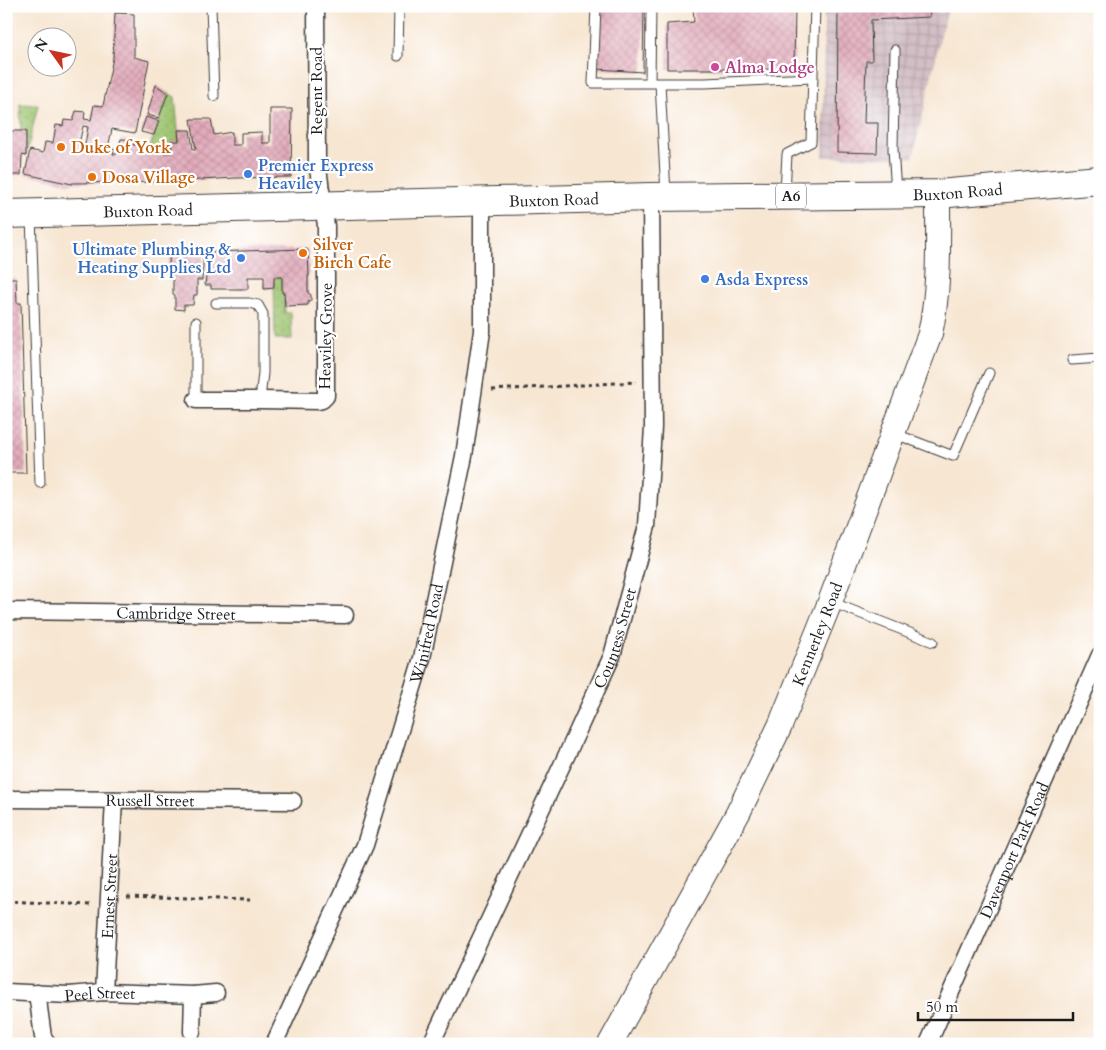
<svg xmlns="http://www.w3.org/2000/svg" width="1106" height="1050" viewBox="0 0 1106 1050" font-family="Cardo,serif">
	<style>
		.industrial { fill: url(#industrial-grid) }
		.park { fill: url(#park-dots); stroke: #5c6f44 }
		.building { fill: url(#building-cross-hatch); fill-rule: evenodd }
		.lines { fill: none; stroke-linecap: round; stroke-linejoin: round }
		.lane-casing { stroke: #3d3a37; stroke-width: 11 }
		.street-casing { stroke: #3d3a37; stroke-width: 19 }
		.secondary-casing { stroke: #3d3a37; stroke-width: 26 }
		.highway-casing { stroke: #3d3a37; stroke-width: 30 }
		.path { stroke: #3d3a37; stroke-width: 3; stroke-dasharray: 4 4; stroke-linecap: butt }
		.lane { stroke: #fff; stroke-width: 9 }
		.street { stroke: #fff; stroke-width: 16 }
		.secondary { stroke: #fff; stroke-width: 24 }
		.highway { stroke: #fff; stroke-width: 28 }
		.hotel-dot { fill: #d1479c; stroke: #fff; stroke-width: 2 }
		.food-dot { fill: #e8710a; stroke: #fff; stroke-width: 2 }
		.shop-dot { fill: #3f7fe0; stroke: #fff; stroke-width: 2 }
		.labels { text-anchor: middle; stroke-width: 4.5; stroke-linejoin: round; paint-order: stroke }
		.shield { fill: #fff; stroke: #606060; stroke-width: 1 }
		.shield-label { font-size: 15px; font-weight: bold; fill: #1c1c1c }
		.hotel-label { font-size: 16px; font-weight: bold; fill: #b23c85; stroke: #fff; text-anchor: start }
		.street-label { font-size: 16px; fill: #1c1c1c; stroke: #fff }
		.food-label { font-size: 16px; font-weight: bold; fill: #c56008; stroke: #fff; text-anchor: start }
		.shop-label { font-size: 16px; font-weight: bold; fill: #366cbe; stroke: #fff; text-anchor: start }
	</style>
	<defs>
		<pattern id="industrial-grid" width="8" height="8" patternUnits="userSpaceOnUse" patternTransform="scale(1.25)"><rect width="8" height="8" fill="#d2bec4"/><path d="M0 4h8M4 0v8" fill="none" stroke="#b4a3a8"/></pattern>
		<pattern id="park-dots" width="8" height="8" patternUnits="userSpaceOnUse" patternTransform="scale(1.25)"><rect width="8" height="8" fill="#9bc26d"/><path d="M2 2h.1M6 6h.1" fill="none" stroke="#85a65e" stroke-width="1.8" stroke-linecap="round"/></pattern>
		<pattern id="building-cross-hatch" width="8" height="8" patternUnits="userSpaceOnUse" patternTransform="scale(1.25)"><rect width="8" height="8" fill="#e2abbb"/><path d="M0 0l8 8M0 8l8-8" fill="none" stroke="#c193a0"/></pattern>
	</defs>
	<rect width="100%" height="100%" fill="#fff"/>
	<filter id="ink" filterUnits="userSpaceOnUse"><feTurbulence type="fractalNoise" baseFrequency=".02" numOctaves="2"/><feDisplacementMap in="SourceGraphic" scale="10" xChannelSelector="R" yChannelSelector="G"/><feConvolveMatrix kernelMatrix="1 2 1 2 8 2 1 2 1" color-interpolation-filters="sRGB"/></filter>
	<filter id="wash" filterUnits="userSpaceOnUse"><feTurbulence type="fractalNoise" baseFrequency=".0096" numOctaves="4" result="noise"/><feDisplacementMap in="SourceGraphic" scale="20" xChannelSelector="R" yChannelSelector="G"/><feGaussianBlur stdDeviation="1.12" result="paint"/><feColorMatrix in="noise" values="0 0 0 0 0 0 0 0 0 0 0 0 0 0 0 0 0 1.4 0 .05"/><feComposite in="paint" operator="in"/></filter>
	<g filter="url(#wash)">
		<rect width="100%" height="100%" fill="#f7e6d2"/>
		<path class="industrial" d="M824,6H950L943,25L913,158L823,157Z"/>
		<path class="park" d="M168,93L175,97L179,141H171L172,153H150L151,144Z
			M20,104L38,105L26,156V132L21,131Z
			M274,277H282V293H284L285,313H291L292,339H275Z"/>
		<g id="blocks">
			<path class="building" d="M598,6H644L643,72L597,69Z
				M693,6H795L794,69H667V24L694,22Z
				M838,6H929L930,17L871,20L872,61H866L864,123H878L877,153L837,152Z
				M115,13L134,14V57L149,61L135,133L112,129L108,148L114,149L113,154H117L121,139L134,140L133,145L151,144L150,153H172L171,141H179L178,130H190L193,149H196L191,119H211L214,135L232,132V145H241V133L262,132V143H270V109H292L291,177L236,178L164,182L72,183V184L25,174L30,150L43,153L45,142L53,143L56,125L63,126L64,120L73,121L76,111L85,112L84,119L91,120L94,105L103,106L113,58ZM83,126L88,127L85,145L79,144Z
				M156,85L168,93L159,118L147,115Z
				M146,117L159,121L154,135L141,132Z
				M6,131H26V156L22,155L21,175H6Z
				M306,249L308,250L309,276H308V293L311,295V300L308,302V305L285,306L284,293H282V277H274V288L264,289V277H248V289H211V285H205L209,252Z
				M170,250L204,251L202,280H197V295H194L193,305H184V310L175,309V295L173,294V279L168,278Z
				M6,278H16L17,303H21L26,473H6Z"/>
		</g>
	</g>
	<g filter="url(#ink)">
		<use href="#blocks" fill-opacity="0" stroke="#3d3a37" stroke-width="1"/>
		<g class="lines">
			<defs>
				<path id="lane" d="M211,6L214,96
					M596,6L593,83H660L666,194
					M895,50L893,149L896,192
					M398,56L399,6
					M650,83L651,6
					M660,83H705L812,78
					M785,193L787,154L811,142L815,6
					M31,215L40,483
					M216,303H249L258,305L263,314V373L261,390V400
					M196,322V400
					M1072,360L1100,358
					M893,433L953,456L989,373
					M831,602L933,642"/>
				<g id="street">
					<path d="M196,400H261L318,401L322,400L326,396V226L317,161L316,6"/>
					<path id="s1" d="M6,611L345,615"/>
					<path id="s2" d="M6,799L293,801"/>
					<path id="s3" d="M6,992L69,995L104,992L193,995L216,993"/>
					<path id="s4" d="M104,992L114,800"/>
					<path d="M37,993L43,1037L48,1044"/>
					<path d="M192,1032L193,995"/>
					<path id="s5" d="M274,1044L365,845L422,658L464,456L482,331V201"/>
					<path id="s6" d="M431,1044L569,750L612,656L647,526L653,427L651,197"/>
					<path id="s7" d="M928,1044L1100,655"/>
				</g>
				<g id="secondary">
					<path id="s8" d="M610,1044L738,813L780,726L830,602L930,334C940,288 938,241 938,194"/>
				</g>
				<g id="highway">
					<path id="s9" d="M6,214L651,197L938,194L1100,180"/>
				</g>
			</defs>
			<use href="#lane" class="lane-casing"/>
			<use href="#street" class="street-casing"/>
			<use href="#secondary" class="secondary-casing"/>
			<use href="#highway" class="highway-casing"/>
			<path class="path" d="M492,390L636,382
				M127,896L250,900
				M6,901L91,905"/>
			<use href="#lane" class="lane"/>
			<use href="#street" class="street"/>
			<use href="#secondary" class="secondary"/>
			<use href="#highway" class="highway"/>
		</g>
	</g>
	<circle class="hotel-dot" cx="715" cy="67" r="5"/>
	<g class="food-dot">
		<circle cx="61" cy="147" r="5"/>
		<circle cx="92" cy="177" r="5"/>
		<circle cx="303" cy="253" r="5"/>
	</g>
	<g class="shop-dot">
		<circle cx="248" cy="174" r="5"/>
		<circle cx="241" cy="258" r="5"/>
		<circle cx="705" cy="279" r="5"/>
	</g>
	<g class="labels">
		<rect class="shield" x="776" y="183.5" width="30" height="25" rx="4"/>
		<g class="shield-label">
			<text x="791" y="201">A6</text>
		</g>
		<g class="hotel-label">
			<text x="725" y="73">Alma Lodge</text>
		</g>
		<g class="street-label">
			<text transform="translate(316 91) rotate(-90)" y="6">Regent Road</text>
			<text dy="6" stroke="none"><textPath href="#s9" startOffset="952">Buxton Road</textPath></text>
			<text dy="6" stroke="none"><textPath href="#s9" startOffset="548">Buxton Road</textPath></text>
			<text dy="6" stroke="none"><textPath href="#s9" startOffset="142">Buxton Road</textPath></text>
			<text transform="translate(325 336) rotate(-89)" y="6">Heaviley Grove</text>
			<text dy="6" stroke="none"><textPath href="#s1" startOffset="170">Cambridge Street</textPath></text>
			<text dy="6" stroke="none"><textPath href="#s8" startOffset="460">Kennerley Road</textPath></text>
			<text dy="6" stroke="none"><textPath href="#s5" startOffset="439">Winifred Road</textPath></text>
			<text dy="6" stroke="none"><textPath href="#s6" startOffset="446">Countess Street</textPath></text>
			<text dy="6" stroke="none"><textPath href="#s2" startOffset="144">Russell Street</textPath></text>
			<text dy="6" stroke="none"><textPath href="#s7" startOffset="212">Davenport Park Road</textPath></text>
			<text dy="6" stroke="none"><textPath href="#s4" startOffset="96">Ernest Street</textPath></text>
			<text dy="6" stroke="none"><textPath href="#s3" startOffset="94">Peel Street</textPath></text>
		</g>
		<g class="food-label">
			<text x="71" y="153">Duke of York</text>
			<text x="102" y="183">Dosa Village</text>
			<text x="313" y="250">Silver<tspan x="313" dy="18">Birch Cafe</tspan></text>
		</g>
		<g class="shop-label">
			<text x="258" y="171">Premier Express<tspan x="258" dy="18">Heaviley</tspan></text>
			<text x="231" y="255" text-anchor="end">Ultimate Plumbing &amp;<tspan x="231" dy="18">Heating Supplies Ltd</tspan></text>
			<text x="715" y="285">Asda Express</text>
		</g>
	</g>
	<rect width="1106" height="1050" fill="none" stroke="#fff" stroke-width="25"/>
	<g transform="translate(52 52) rotate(303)"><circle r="24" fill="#ffffff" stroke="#a4a4a4"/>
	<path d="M0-4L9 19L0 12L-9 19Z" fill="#c8321e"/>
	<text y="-8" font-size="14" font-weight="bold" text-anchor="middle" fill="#1c1c1c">N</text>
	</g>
	<path d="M918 1012v8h155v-8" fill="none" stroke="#1c1c1c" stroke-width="2.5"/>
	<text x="926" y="1012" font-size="15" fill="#1c1c1c" stroke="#ffffff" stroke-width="4" paint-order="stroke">50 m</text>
</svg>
